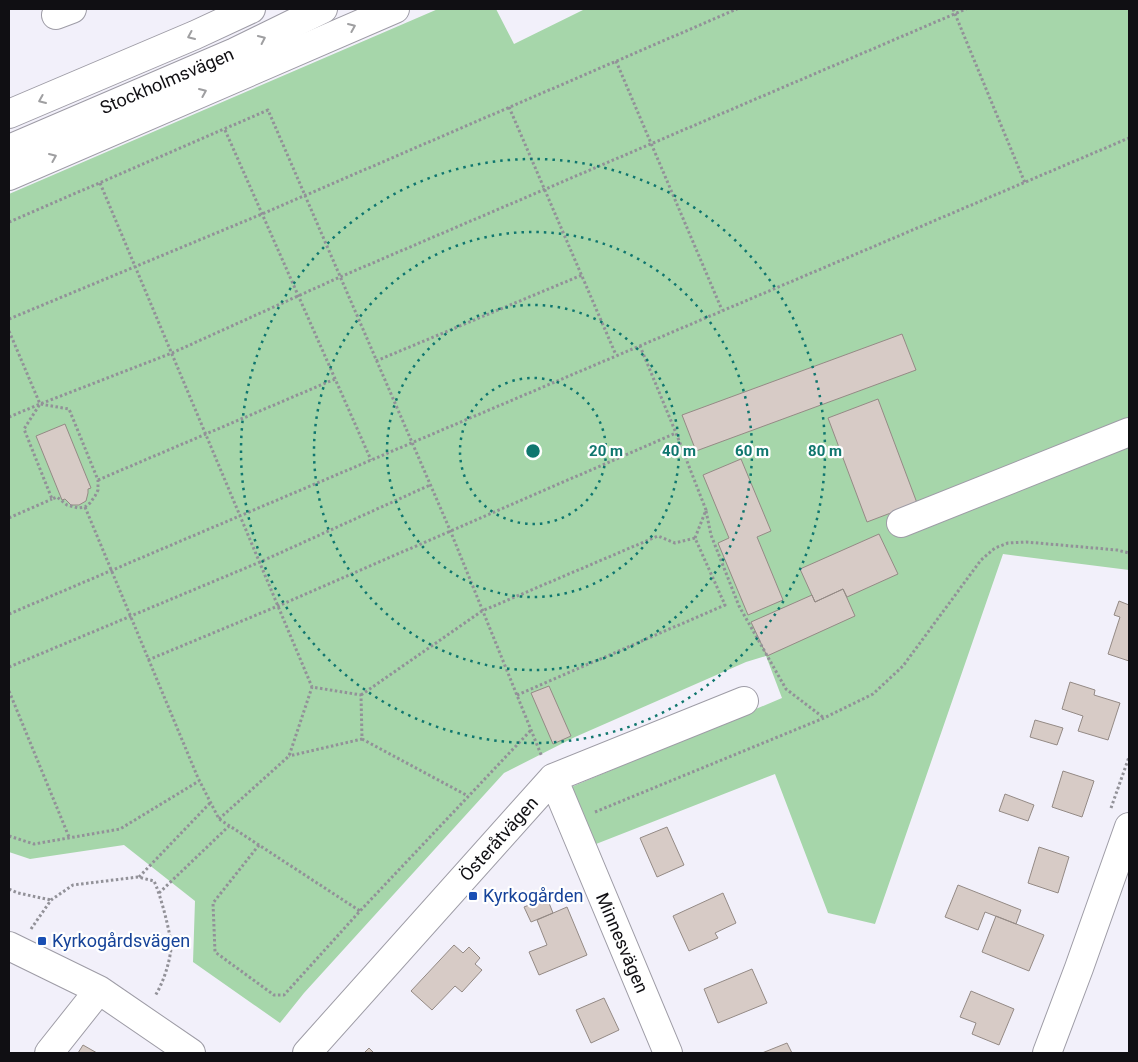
<svg xmlns="http://www.w3.org/2000/svg" width="1138" height="1062" viewBox="0 0 1138 1062" font-family="Roboto,sans-serif">
	<style>
		.green { fill: #a6d6aa }
		.building { fill: #d7cbc6; stroke: #948a85 }
		.lines { fill: none; stroke-linecap: round; stroke-linejoin: round }
		.minor-casing { stroke: #9e9ca6; stroke-width: 30 }
		.major-casing { stroke: #9e9ca6; stroke-width: 30 }
		.path { stroke: #929198; stroke-width: 3; stroke-dasharray: 2.5 2.5; stroke-linecap: butt }
		.minor { stroke: #fff; stroke-width: 28 }
		.major { stroke: #fff; stroke-width: 28 }
		.oneway { stroke: #9f9fa1 }
		.ring { fill: none; stroke: #0f766e; stroke-width: 2.5; stroke-dasharray: 2.5 5 }
		.transit-dot { fill: #1a4fb4; stroke: #fff; stroke-width: 2 }
		.labels { text-anchor: middle; stroke-width: 4.5; stroke-linejoin: round; paint-order: stroke }
		.street-label { font-size: 18px; fill: #100f13; stroke: #fff }
		.transit-label { font-size: 18px; fill: #164399; stroke: #fff; text-anchor: start }
		.centre { fill: #0f766e; stroke: #fff; stroke-width: 2.5 }
		.ring-label { font-size: 15px; text-anchor: middle; font-weight: bold; fill: #0f766e; stroke: #fff; stroke-width: 4.5; stroke-linejoin: round; paint-order: stroke }
	</style>
	<rect width="100%" height="100%" fill="#f2f0fa"/>
	<path class="green" d="M438,9H496L514,44L585,9H1129V570L1003,554L875,924L828,913L775,774L596,844L569,788L782,698L766,656L746,662L575,737L504,773L304,993L280,1023L193,962L195,901L124,845L30,859L9,852V194Z"/>
	<path class="building" d="M902,334L916,370L696,451L682,415Z
		M878,399L917,503L867,522L828,418Z
		M65,424L91,488L88,489V493L86,501L79,505H71L65,499L62,500L36,436Z
		M741,459L771,531L757,537L783,600L748,615L718,543L729,538L703,475Z
		M879,534L898,574L847,597L843,589L815,602L800,569Z
		M843,589L855,616L767,656L751,622L812,595L815,602Z
		M1119,601L1129,605V661L1108,654L1120,617L1114,615Z
		M1070,682L1095,690L1094,695L1120,703L1108,740L1078,731L1083,716L1062,709Z
		M549,686L571,736L553,744L531,693Z
		M1035,720L1063,728L1057,745L1030,737Z
		M1063,771L1094,781L1082,817L1052,807Z
		M1005,794L1034,805L1028,821L999,811Z
		M667,827L684,865L657,877L640,838Z
		M1039,847L1069,857L1058,893L1028,883Z
		M958,885L1021,910L1016,924L985,912L978,930L945,917Z
		M723,893L736,923L715,933L718,938L689,951L673,916Z
		M547,898L553,913L531,922L524,907Z
		M567,907L587,955L539,975L529,952L547,945L537,920Z
		M996,916L1044,935L1029,971L982,952Z
		M454,945L463,953L469,947L480,958L475,964L482,970L462,992L455,986L432,1010L411,991Z
		M752,969L767,1003L718,1023L704,989Z
		M971,991L1014,1009L999,1045L972,1034L976,1023L960,1017Z
		M604,998L619,1030L591,1043L576,1010Z
		M787,1043L792,1053H762Z
		M83,1045L97,1053H78Z
		M369,1048L374,1053H364Z"/>
	<g class="lines">
		<defs>
			<path id="minor" d="M56,15L72,9
				M9,176L395,9
				M901,523L1129,432
				M553,778L668,1053
				M9,946L99,990L191,1053
				M49,1053L99,990
				M307,1053L553,778L744,701
				M1047,1053L1079,968L1129,827"/>
			<path id="major" d="M9,114L195,35L251,9
				M9,149L235,52L323,9"/>
		</defs>
		<use href="#minor" class="minor-casing"/>
		<use href="#major" class="major-casing"/>
		<path class="path" d="M953,9L1025,183
			M616,61L722,310
			M509,107L616,355
			M225,130L371,460
			M100,183L312,687
			M9,222L268,110L450,530L542,757
			M9,319L262,214L737,9
			M9,331L40,404L69,409L98,480V490L95,496L90,503L85,507L78,508L67,505L57,497L52,499L24,429L40,404
			M376,361L582,275
			M9,417L40,404L172,353L340,277L966,9
			M98,480L335,379
			M85,507L198,778L219,819L360,911
			M706,511L711,535L739,606L786,689L824,718
			M9,518L52,499
			M9,614L1129,138
			M148,660L278,606L676,433
			M9,667L260,562L430,485
			M9,691L69,837
			M361,695L482,611L658,536L675,543L695,538
			M517,695L725,605L695,538L706,510L676,433L640,346
			M362,739L468,796
			M1111,808L1129,757
			M595,812L824,718L873,694L903,666L981,560L995,548L1008,543L1026,542L1117,550L1129,553
			M219,819L289,756L312,687L361,695L362,739L289,756
			M9,836L34,844L120,829L199,781
			M259,845L213,903L215,952L274,995H284L360,911L532,729
			M139,877L210,803
			M9,889L18,893L51,900
			M159,893L229,826
			M31,929L51,900L73,885L138,877L154,881C160,893 172,937 171,949C169,965 163,983 155,996"/>
		<use href="#minor" class="minor"/>
		<use href="#major" class="major"/>
	</g>
	<defs><path id="oneway-chevron" d="M-2-3.5L2.5 0L-2 3.5" fill="none" stroke-width="1.6" stroke-linecap="round" stroke-linejoin="round" transform="scale(1.25)"/></defs>
	<g class="oneway">
		<use href="#oneway-chevron" transform="translate(352 27) rotate(-23)"/>
		<use href="#oneway-chevron" transform="translate(191 36) rotate(156)"/>
		<use href="#oneway-chevron" transform="translate(262 39) rotate(-25)"/>
		<use href="#oneway-chevron" transform="translate(203 92) rotate(-23)"/>
		<use href="#oneway-chevron" transform="translate(42 100) rotate(157)"/>
		<use href="#oneway-chevron" transform="translate(53 157) rotate(-23)"/>
	</g>
	<g class="ring">
		<circle cx="533" cy="451" r="73"/>
		<circle cx="533" cy="451" r="146"/>
		<circle cx="533" cy="451" r="219"/>
		<circle cx="533" cy="451" r="292"/>
	</g>
	<g class="transit-dot">
		<rect x="468" y="891" width="10" height="10" rx="2.5"/>
		<rect x="37" y="936" width="10" height="10" rx="2.5"/>
	</g>
	<g class="labels">
		<g class="street-label">
			<text transform="translate(167 81) rotate(-23)" y="6">Stockholmsvägen</text>
			<text transform="translate(499 839) rotate(-48)" y="6">Österåtvägen</text>
			<text transform="translate(622 943) rotate(67)" y="6">Minnesvägen</text>
		</g>
		<g class="transit-label">
			<text x="483" y="902">Kyrkogården</text>
			<text x="52" y="947">Kyrkogårdsvägen</text>
		</g>
	</g>
	<circle cx="533" cy="451" r="8" class="centre"/>
	<g class="ring-label">
		<text x="606" y="456">20 m</text>
		<text x="679" y="456">40 m</text>
		<text x="752" y="456">60 m</text>
		<text x="825" y="456">80 m</text>
	</g>
	<rect width="1138" height="1062" fill="none" stroke="#100f13" stroke-width="20"/>
</svg>
